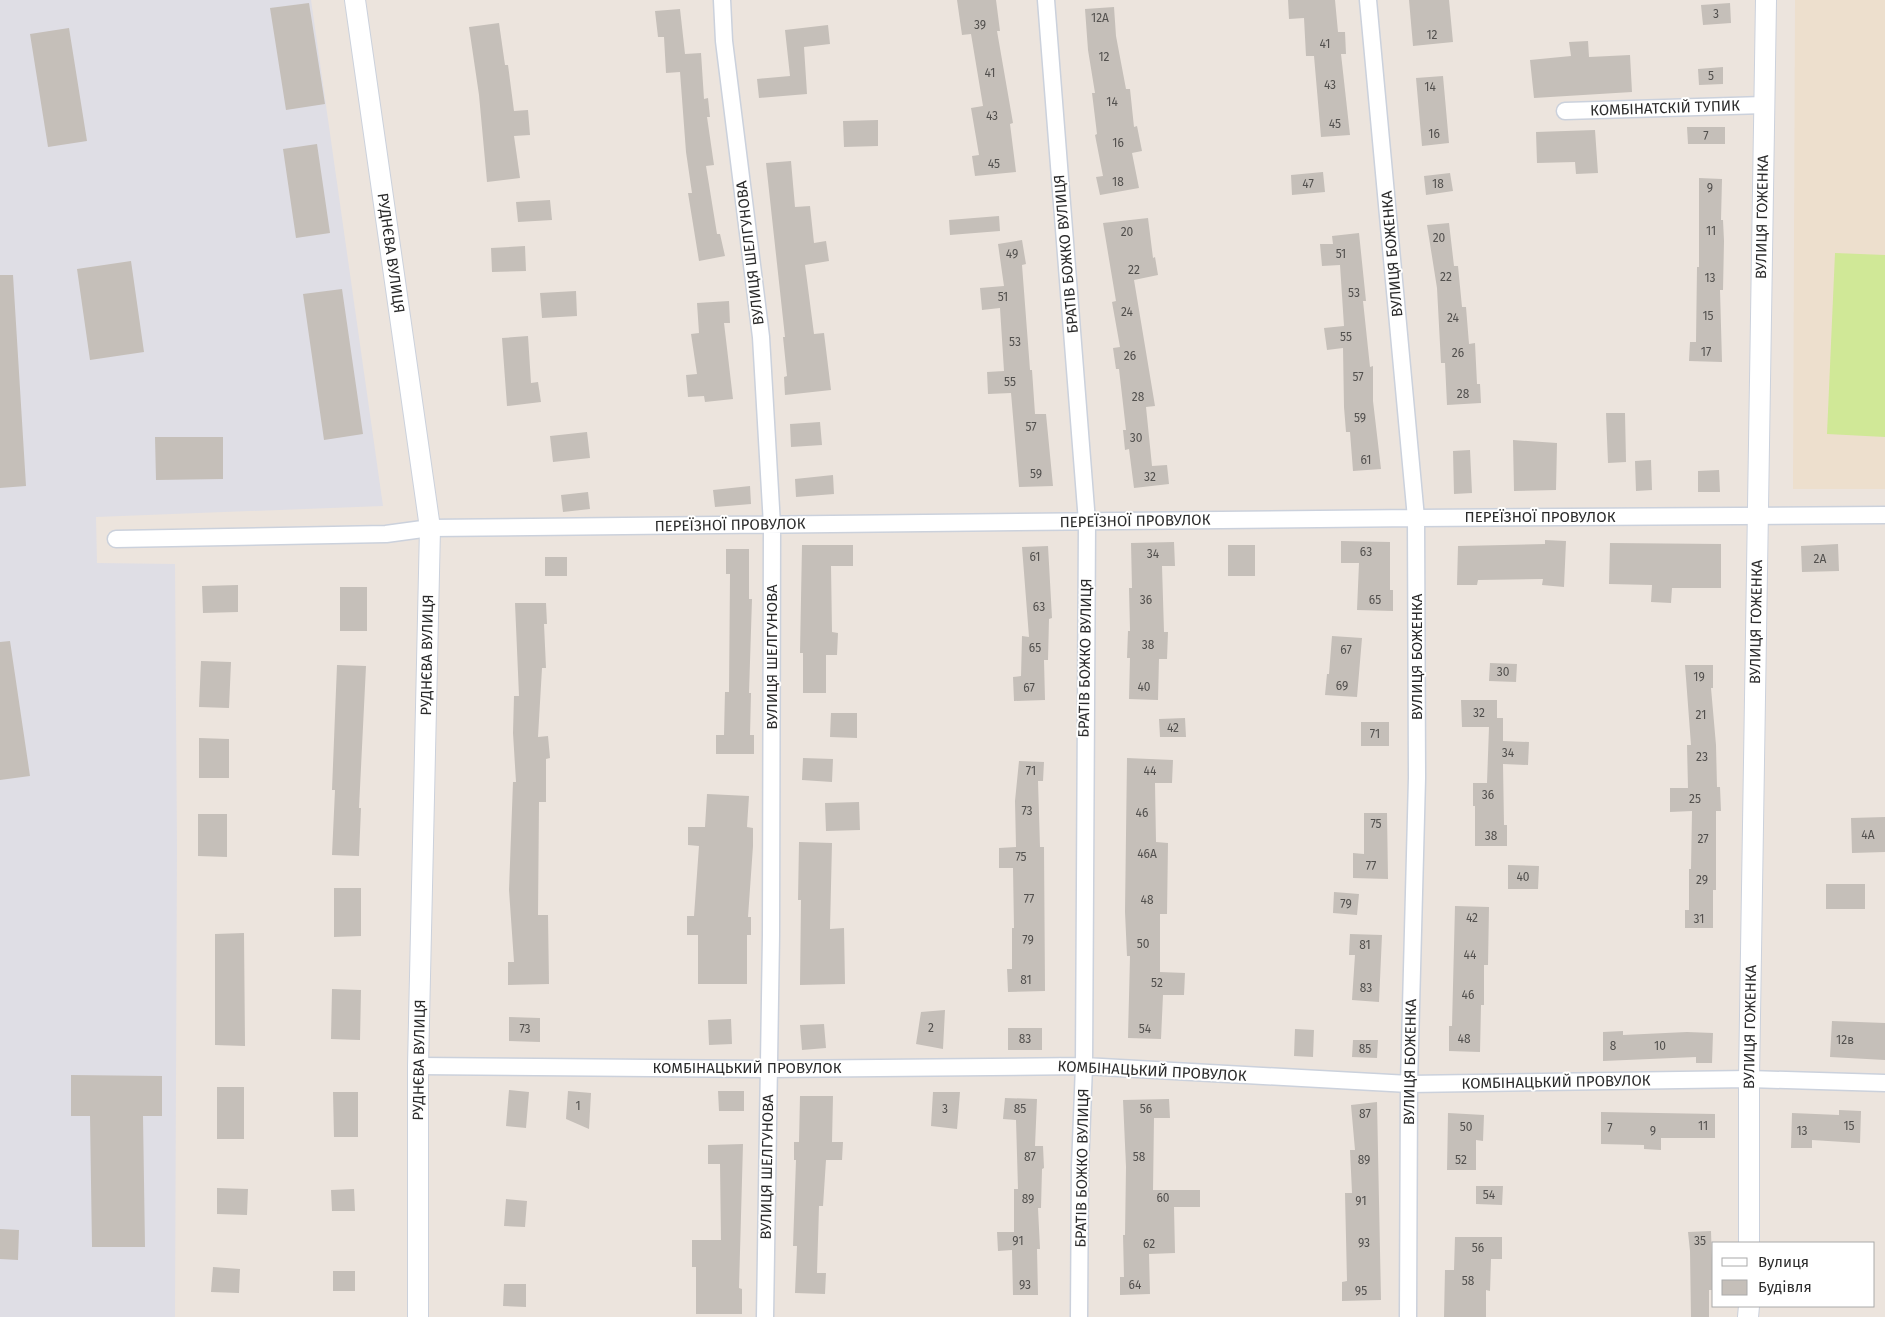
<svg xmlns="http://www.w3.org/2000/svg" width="1885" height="1317" viewBox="0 0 1885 1317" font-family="'Fira Sans',sans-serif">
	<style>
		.industrial { fill: #dfdee5 }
		.education { fill: #eddfcd }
		.pitch { fill: #d0e897 }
		.building { fill: #c5bfb9 }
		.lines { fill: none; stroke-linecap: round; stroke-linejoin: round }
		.minor-casing { stroke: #cbd1dc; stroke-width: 19 }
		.tertiary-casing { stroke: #cbd1dc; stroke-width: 22 }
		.minor { stroke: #fff; stroke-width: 16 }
		.tertiary { stroke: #fff; stroke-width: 20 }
		.labels { text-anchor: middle; stroke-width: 4; stroke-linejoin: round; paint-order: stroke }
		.number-label { font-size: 12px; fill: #52504e }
		.street-label { font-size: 15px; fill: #2b2b2b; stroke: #fff }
	</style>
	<rect width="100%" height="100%" fill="#ece4dd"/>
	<path class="industrial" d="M0,0H311L383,506L96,517L97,563L175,564L177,848L175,1317H0Z"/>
	<path class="education" d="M1795,0H1885V489H1793Z"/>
	<path class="pitch" d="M1835,253L1885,255V437L1827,434Z"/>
	<path class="building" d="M957,0H996L1000,31H997L1013,123L1010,124L1016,172L975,176L972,156L979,155L971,108L983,106L971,34L962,35Z
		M1288,0H1335L1338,32H1345L1346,54H1341L1350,135L1321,137L1314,56H1306L1304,18L1289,19Z
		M1409,0H1449L1453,42L1413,46Z
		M309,3L325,104L286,110L270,8Z
		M1730,3L1731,23L1703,25L1701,5Z
		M1114,7L1116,36L1126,89H1130L1134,127L1137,126L1142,151L1132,153L1139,188L1100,195L1096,177L1103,176L1095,135L1097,134L1092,93H1095L1088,50L1085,9Z
		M680,9L685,54L701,53L704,99L708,98L710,117H707L714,165L706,166L717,234H720L725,256L699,261L688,193H692L686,152L680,72L666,73L664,37H658L655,11Z
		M499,23L505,65H508L514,111L528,110L530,135L514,136L520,178L487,182L479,95L469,27Z
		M828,25L830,44L804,47L807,94L759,98L757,79L790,76L785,30Z
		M69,28L87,141L48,147L30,34Z
		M1588,41L1589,57L1630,55L1632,92L1534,98L1530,60L1571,56L1569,42Z
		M1723,67V84L1699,85L1698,69Z
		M1443,76L1449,143L1422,146L1416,78Z
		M878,120V146L844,147L843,121Z
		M1687,127H1725V144H1688Z
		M1595,130L1598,173L1576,174L1575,162L1537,163L1536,132Z
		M317,144L330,233L296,238L283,149Z
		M791,161L795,207L810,206L814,243L826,241L829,261L805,265L814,334L824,333L831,390L785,395L784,377L787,376L783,337H785L766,163Z
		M1323,172L1325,192L1292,195L1291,175Z
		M1450,173L1453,191L1426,195L1424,176Z
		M1699,178L1722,179L1721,220H1723L1724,241L1723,290H1720L1722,362L1689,361L1690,342H1696L1697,267H1699Z
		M550,200L552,220L518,222L516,202Z
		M999,216L1000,231L950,235L949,220Z
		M1148,218L1153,258L1155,257L1158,275L1134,280L1155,406L1146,407L1152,466L1167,465L1169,484L1134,488L1129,449L1125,450L1123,430H1126L1119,369H1116L1113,348L1120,347L1112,302L1116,301L1103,223Z
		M1449,223L1454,266H1458L1462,307H1466L1469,344L1475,343L1477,384H1480L1481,403L1447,405L1445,363H1441L1437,288L1427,225Z
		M1359,233L1366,301H1363L1370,367L1373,366V401L1381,469L1353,471L1350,432H1346L1344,407L1343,348L1327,350L1324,328L1344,326L1340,265L1322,266L1320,244H1333L1332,236Z
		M1022,240L1026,264L1022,265L1030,370H1032L1035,414H1046L1053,486L1019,487L1011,393L988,394L987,372L1004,371L1000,308L982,310L980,288L1004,286L998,244Z
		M525,246L526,271L492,272L491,248Z
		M131,261L144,352L90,360L77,269Z
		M0,275H13L26,486L0,488Z
		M342,289L363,434L324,440L303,294Z
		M576,291L577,316L542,318L540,293Z
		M729,301L730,323H724L733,399L705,402L704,396L688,397L686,375L697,374L691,334L699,333L697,303Z
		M528,336L531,383L538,382L541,402L507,406L502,338Z
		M1606,413H1625L1626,462L1608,463Z
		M820,422L822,445L791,447L790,424Z
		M587,432L590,458L553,462L550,436Z
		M155,437H223V479L156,480Z
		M1513,440L1557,443L1556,490L1514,491Z
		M1470,450L1472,493L1454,494L1453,451Z
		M1651,460L1652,490L1636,491L1635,461Z
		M1719,470L1720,492H1698V471Z
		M833,475L834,494L796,497L795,479Z
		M750,486L751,504L715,507L713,490Z
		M588,492L590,509L563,512L561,495Z
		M1545,540L1566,541L1564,587L1542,585L1543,579L1478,580L1477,585H1457L1458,546L1545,544Z
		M1341,541L1390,542V590H1393V611L1357,610L1359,563H1341Z
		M1174,542L1175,566H1162L1164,632H1168L1167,659H1159L1158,700L1129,699L1130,658H1127L1128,631H1130L1129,588H1132L1131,543Z
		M1610,543L1721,544V588H1672L1671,603L1651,602L1652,585L1609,584Z
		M1838,544L1839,571L1802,572L1801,546Z
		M802,545H853V566H831L832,632L838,633L837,655H826V693H803V653H800Z
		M1228,545H1255V576H1228Z
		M1048,546L1052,618L1049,619L1048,660H1044L1045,700L1014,701L1013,677L1021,676L1022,636L1029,637L1022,547Z
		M726,549H749V599H752L749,693H751L750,735H754V754H716V735H724L725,692H729L730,574H726Z
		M545,557H567V576H545Z
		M238,585V612L203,613L202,586Z
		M340,587H367V631H340Z
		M515,603H546L547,624H544L546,668H542L538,737L548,736L550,758L546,759V802H539L538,915H548L549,984L508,985V962H514L509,890L513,782H516L513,733L514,696H519Z
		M1332,636L1362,638L1357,697L1325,695L1327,674H1329Z
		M10,641L30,776L0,780V642Z
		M201,661L231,662L229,708L199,707Z
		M1490,663L1517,664L1516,682L1489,681Z
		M337,665L366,666L359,808H361L359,856L332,855L335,790H332Z
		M1685,665H1713V688H1711L1716,745L1717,787H1720L1721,811H1716V890H1713V928H1685V910H1689V869H1691L1692,811L1670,812V788H1688L1687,745H1691Z
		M1461,700H1497V718H1503V741L1529,742L1528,765L1503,764L1504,825H1507V846H1475V806H1473V783H1487L1489,727H1462Z
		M831,713H857V738L830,737Z
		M1185,718L1186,737H1160L1159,719Z
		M1361,722H1389V746H1361Z
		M199,738L229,739V778H199Z
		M803,758L833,759L832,782L802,780Z
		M1127,758L1173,760L1172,783H1155L1156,842L1168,843L1167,914H1160V972L1185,973L1184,995H1163L1161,1039L1128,1038L1130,956H1127L1125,912Z
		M1019,761L1044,762L1043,781H1038L1040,847H1044L1045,991L1008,992L1007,969H1012V928H1014L1013,868H999V848L1016,847L1015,801Z
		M707,794L749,796L747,827L753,828V846L748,917H751V935H747V984H698V935H687V916H694L699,846L688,845V827H705Z
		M859,802L860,830L826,831L825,803Z
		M1364,813H1387L1388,879L1353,878V853L1364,854Z
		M198,814H227V857L198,856Z
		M1885,817V852L1852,853L1851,818Z
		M799,842L832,843L830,929L844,928L845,984L800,985L801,900H798Z
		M1508,865L1539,866L1538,889H1508Z
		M1826,884H1865V909H1826Z
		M334,888H361V936L334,937Z
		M1334,892L1359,894L1357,915L1333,913Z
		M1455,906L1489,907L1488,965H1484V1005H1481L1480,1052L1449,1051V1026H1452Z
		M244,933L245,1046L215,1045V934Z
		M1350,934L1382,935L1379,1002L1352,1000L1355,955H1349Z
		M332,989L361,990L360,1040L331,1039Z
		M945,1010L943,1049L916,1044L921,1012Z
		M509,1017L540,1018V1042L509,1041Z
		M731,1019L732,1044L709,1045L708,1020Z
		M1832,1021L1885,1023V1060L1830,1057Z
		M824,1024L826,1048L802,1050L800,1025Z
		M1008,1028H1042V1050H1008Z
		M1295,1029L1314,1030L1313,1057L1294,1056Z
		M1623,1031V1035L1687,1032L1713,1033L1712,1063H1696V1057L1603,1061V1032Z
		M1353,1040H1378L1377,1058L1352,1057Z
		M71,1075L162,1076V1116H143L145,1247H92L90,1116H71Z
		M217,1087H244V1139H217Z
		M509,1090L529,1092L526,1128L506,1126Z
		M568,1091L591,1093L589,1129L566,1119Z
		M718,1091H744V1111H719Z
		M333,1092H358V1137H334Z
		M933,1092H960L957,1129L931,1126Z
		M800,1096H833L832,1142H843L842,1160H826L823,1206H819L817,1273H826L825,1294L795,1293L797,1246H793L796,1160H794V1142H799Z
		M1005,1098L1037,1099L1035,1146H1043L1044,1168L1042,1169L1041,1208H1038L1040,1249H1037L1038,1295H1013L1012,1250L998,1251L997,1232H1014V1189H1018L1016,1120L1003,1119Z
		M1169,1099L1170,1118H1154L1153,1190H1200V1207H1174L1175,1253L1149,1254L1150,1294L1120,1295V1277H1124L1123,1235H1125L1126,1167L1123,1100Z
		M1377,1102L1381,1300L1342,1301V1282L1347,1281L1345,1193H1352L1350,1150H1355L1351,1105Z
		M1839,1110L1861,1111L1860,1143L1812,1140V1148H1791L1792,1113L1839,1115Z
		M1601,1112L1715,1114V1138H1661V1150L1644,1149V1145L1601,1144Z
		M1448,1113L1484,1115L1483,1141L1476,1140V1170H1447Z
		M743,1144L739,1288L742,1289V1314H696V1267H692V1240H721L720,1164H708V1145Z
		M1476,1186H1503L1502,1205L1476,1204Z
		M217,1188L248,1189L247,1215L217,1214Z
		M354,1189L355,1211H332L331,1190Z
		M506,1199L527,1201L525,1227L504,1226Z
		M0,1229L19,1230L18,1260L0,1259Z
		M1711,1231L1713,1290H1709V1317H1691L1690,1251L1688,1232Z
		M1455,1237H1502V1259H1491L1490,1291L1486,1290V1317H1444L1445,1270H1454Z
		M213,1267L240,1269L239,1293L211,1292Z
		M333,1271H355V1291H333Z
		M504,1284H526V1307L503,1306Z"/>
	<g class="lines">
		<defs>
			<path id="minor" d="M722,0L724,41L761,337L772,525L771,935L765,1317
				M1046,0L1087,522L1084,1066L1080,1167L1079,1317
				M1368,0L1416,518L1417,778L1409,1084L1408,1317
				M1565,111L1764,105
				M116,539L386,534L430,528L1416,518L1885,515
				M418,1066L768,1069L1084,1066L1409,1084L1749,1079L1885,1083"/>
			<path id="tertiary" d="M355,0L430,528L418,1066V1317
				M1749,1243V1079L1766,0
				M1748,1317L1749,1306"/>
		</defs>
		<use href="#minor" class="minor-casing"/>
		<use href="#tertiary" class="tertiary-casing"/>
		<use href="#minor" class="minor"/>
		<use href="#tertiary" class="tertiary"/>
	</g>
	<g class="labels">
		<g class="number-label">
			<text x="1716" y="18">3</text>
			<text x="1100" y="22">12А</text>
			<text x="980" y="29">39</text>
			<text x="1432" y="39">12</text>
			<text x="1325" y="48">41</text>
			<text x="1104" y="61">12</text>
			<text x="990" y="77">41</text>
			<text x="1711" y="80">5</text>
			<text x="1330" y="89">43</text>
			<text x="1430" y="91">14</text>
			<text x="1112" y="106">14</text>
			<text x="992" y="120">43</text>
			<text x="1335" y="128">45</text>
			<text x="1434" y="138">16</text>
			<text x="1706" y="140">7</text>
			<text x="1118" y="147">16</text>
			<text x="994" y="168">45</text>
			<text x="1118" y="186">18</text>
			<text x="1308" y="188">47</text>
			<text x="1438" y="188">18</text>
			<text x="1710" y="192">9</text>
			<text x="1711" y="235">11</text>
			<text x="1127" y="236">20</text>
			<text x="1439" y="242">20</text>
			<text x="1012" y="258">49</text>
			<text x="1341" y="258">51</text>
			<text x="1134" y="274">22</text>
			<text x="1446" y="281">22</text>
			<text x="1710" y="282">13</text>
			<text x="1354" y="297">53</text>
			<text x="1003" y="301">51</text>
			<text x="1127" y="316">24</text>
			<text x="1708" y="320">15</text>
			<text x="1453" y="322">24</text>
			<text x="1346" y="341">55</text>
			<text x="1015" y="346">53</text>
			<text x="1706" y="356">17</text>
			<text x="1458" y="357">26</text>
			<text x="1130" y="360">26</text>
			<text x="1358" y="381">57</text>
			<text x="1010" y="386">55</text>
			<text x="1463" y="398">28</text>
			<text x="1138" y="401">28</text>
			<text x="1360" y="422">59</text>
			<text x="1031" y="431">57</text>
			<text x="1136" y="442">30</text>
			<text x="1366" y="464">61</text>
			<text x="1036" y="478">59</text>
			<text x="1150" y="481">32</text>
			<text x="1366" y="556">63</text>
			<text x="1153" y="558">34</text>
			<text x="1035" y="561">61</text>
			<text x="1820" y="563">2А</text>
			<text x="1146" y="604">36</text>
			<text x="1375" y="604">65</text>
			<text x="1039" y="611">63</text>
			<text x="1148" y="649">38</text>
			<text x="1035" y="652">65</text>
			<text x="1346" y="654">67</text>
			<text x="1503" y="676">30</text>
			<text x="1699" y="681">19</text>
			<text x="1342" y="690">69</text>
			<text x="1144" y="691">40</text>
			<text x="1029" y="692">67</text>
			<text x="1479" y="717">32</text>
			<text x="1701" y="719">21</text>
			<text x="1173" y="732">42</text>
			<text x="1375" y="738">71</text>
			<text x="1508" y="757">34</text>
			<text x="1702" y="761">23</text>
			<text x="1031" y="775">71</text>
			<text x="1150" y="775">44</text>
			<text x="1488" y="799">36</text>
			<text x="1695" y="803">25</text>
			<text x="1027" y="815">73</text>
			<text x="1142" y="817">46</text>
			<text x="1376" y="828">75</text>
			<text x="1868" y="839">4А</text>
			<text x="1491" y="840">38</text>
			<text x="1703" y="843">27</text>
			<text x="1147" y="858">46А</text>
			<text x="1021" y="861">75</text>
			<text x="1371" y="870">77</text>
			<text x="1523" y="881">40</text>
			<text x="1702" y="884">29</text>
			<text x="1029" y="903">77</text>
			<text x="1147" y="904">48</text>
			<text x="1346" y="908">79</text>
			<text x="1472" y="922">42</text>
			<text x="1699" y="923">31</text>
			<text x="1028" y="944">79</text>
			<text x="1143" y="948">50</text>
			<text x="1365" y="949">81</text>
			<text x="1470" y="959">44</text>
			<text x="1026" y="984">81</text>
			<text x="1157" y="987">52</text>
			<text x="1366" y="992">83</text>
			<text x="1468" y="999">46</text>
			<text x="931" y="1032">2</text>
			<text x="525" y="1033">73</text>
			<text x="1145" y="1033">54</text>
			<text x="1025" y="1043">83</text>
			<text x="1464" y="1043">48</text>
			<text x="1845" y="1044">12в</text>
			<text x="1613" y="1050">8</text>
			<text x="1660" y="1050">10</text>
			<text x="1365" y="1053">85</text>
			<text x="578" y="1110">1</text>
			<text x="945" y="1113">3</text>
			<text x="1020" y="1113">85</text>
			<text x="1146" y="1113">56</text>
			<text x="1365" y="1118">87</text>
			<text x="1703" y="1130">11</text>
			<text x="1849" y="1130">15</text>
			<text x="1466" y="1131">50</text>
			<text x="1610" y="1132">7</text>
			<text x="1653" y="1135">9</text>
			<text x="1802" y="1135">13</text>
			<text x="1030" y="1161">87</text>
			<text x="1139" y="1161">58</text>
			<text x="1364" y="1164">89</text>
			<text x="1461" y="1164">52</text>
			<text x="1489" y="1199">54</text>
			<text x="1163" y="1202">60</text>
			<text x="1028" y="1203">89</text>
			<text x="1361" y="1205">91</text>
			<text x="1018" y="1245">91</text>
			<text x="1700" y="1245">35</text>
			<text x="1364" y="1247">93</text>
			<text x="1149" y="1248">62</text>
			<text x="1478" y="1252">56</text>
			<text x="1468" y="1285">58</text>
			<text x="1025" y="1289">93</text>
			<text x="1135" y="1289">64</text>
			<text x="1361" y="1295">95</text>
		</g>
		<g class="street-label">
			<text transform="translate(1665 108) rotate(-2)" y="5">КОМБІНАТСКІЙ ТУПИК</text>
			<text transform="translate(1762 217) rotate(-89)" y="5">ВУЛИЦЯ ГОЖЕНКА</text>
			<text transform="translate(391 253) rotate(82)" y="5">РУДНЄВА ВУЛИЦЯ</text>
			<text transform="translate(750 253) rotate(-97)" y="5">ВУЛИЦЯ ШЕЛГУНОВА</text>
			<text transform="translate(1066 254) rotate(-95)" y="5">БРАТІВ БОЖКО ВУЛИЦЯ</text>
			<text transform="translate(1392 254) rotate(-95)" y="5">ВУЛИЦЯ БОЖЕНКА</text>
			<text x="1540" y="522">ПЕРЕЇЗНОЇ ПРОВУЛОК</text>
			<text transform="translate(1135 521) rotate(-1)" y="5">ПЕРЕЇЗНОЇ ПРОВУЛОК</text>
			<text transform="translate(730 525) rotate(-1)" y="5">ПЕРЕЇЗНОЇ ПРОВУЛОК</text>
			<text transform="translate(1756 622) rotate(-89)" y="5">ВУЛИЦЯ ГОЖЕНКА</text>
			<text transform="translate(427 655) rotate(-89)" y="5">РУДНЄВА ВУЛИЦЯ</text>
			<text transform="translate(772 657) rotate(-90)" y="5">ВУЛИЦЯ ШЕЛГУНОВА</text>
			<text transform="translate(1417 657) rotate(-90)" y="5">ВУЛИЦЯ БОЖЕНКА</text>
			<text transform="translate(1085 658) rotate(-89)" y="5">БРАТІВ БОЖКО ВУЛИЦЯ</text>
			<text transform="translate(1750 1027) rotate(-89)" y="5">ВУЛИЦЯ ГОЖЕНКА</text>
			<text transform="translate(419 1060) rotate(-89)" y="5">РУДНЄВА ВУЛИЦЯ</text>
			<text transform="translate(1410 1062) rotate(-89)" y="5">ВУЛИЦЯ БОЖЕНКА</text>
			<text x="747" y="1073">КОМБІНАЦЬКИЙ ПРОВУЛОК</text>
			<text transform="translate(1152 1071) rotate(3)" y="5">КОМБІНАЦЬКИЙ ПРОВУЛОК</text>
			<text transform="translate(1556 1082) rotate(-1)" y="5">КОМБІНАЦЬКИЙ ПРОВУЛОК</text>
			<text transform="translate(767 1167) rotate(-89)" y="5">ВУЛИЦЯ ШЕЛГУНОВА</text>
			<text transform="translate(1082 1168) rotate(-89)" y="5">БРАТІВ БОЖКО ВУЛИЦЯ</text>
		</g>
	</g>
	<rect x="1712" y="1242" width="162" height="65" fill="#ffffff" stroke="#aaaaaa"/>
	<rect x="1722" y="1258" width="25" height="8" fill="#ffffff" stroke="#aaaaaa"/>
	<text x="1758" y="1267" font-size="15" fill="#2b2b2b">Вулиця</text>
	<rect x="1722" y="1280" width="25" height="15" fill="#c5bfb9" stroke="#aaaaaa"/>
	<text x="1758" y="1292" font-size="15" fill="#2b2b2b">Будівля</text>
</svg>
